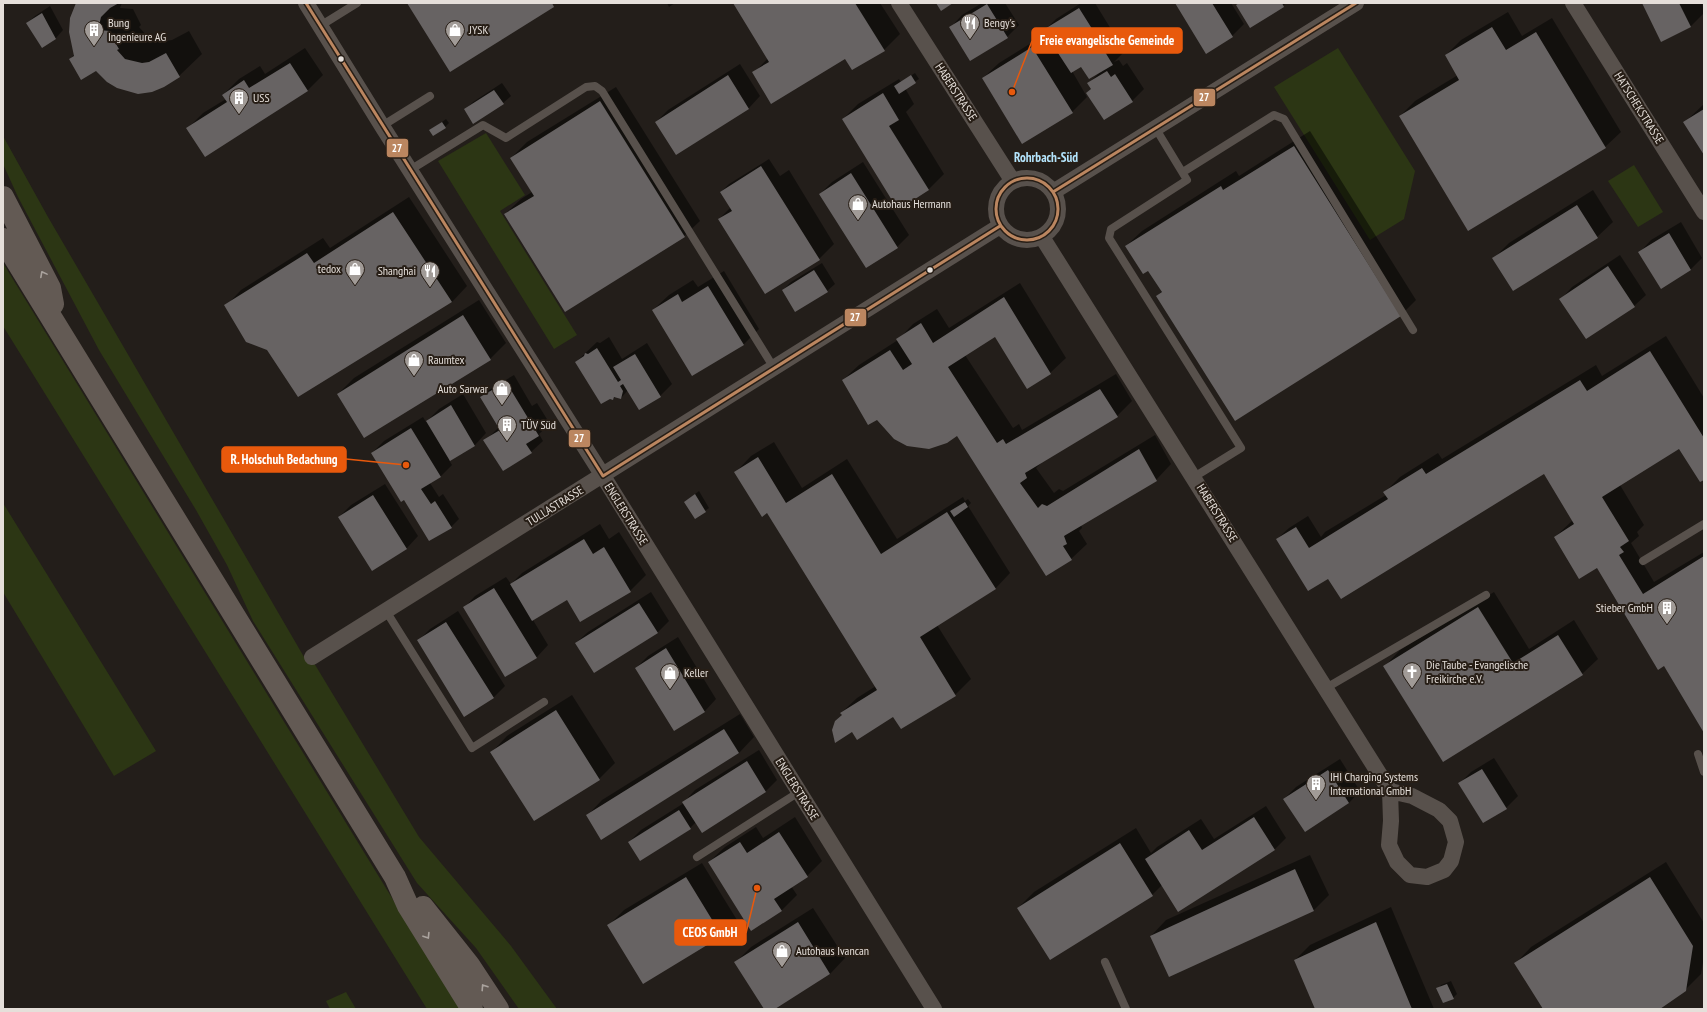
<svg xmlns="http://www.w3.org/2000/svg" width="1707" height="1012" viewBox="0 0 1707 1012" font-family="'PT Sans Narrow',sans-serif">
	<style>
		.green { fill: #2c3614 }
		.shadow { fill: #0007 }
		.building { fill: #676363 }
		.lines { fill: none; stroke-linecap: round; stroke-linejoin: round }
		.lane { stroke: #58514c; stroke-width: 8 }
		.street { stroke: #58514c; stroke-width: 16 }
		.primary { stroke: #635a54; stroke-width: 22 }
		.bus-1-casing { stroke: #271e16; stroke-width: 6 }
		.bus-1 { stroke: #bb8660; stroke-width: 3 }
		.oneway { stroke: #aaa39e }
		.bus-dot { fill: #e5dfda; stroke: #271e16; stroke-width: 1.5 }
		.labels { text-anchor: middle; stroke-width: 4; stroke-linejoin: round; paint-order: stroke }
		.poi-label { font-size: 12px; fill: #e5dfda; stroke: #271e16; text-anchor: start }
		.street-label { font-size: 12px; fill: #e5dfda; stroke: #271e16 }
		.neighbourhood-label { font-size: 13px; font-weight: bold; fill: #b4e4fc; stroke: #271e16 }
		.leader { fill: none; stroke: #e8590c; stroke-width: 1.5 }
		.callout-dot { fill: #e8590c; stroke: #271e16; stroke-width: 1.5 }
		.callout { fill: #e8590c; stroke: #e8590c; stroke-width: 1.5 }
		.callout-label { font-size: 13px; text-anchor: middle; font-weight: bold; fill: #fff }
		.line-badge { stroke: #271e16; stroke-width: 1.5 }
		.badge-label { font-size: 11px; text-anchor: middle; font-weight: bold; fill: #fff }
	</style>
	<rect width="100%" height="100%" fill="#231e1a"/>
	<path class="green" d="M1338,48L1415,171L1404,219L1370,240L1274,87Z
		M486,133L525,195L500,211L577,335L554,349L438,161Z
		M3,136L48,217L304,657L314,663L419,837L511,946L557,1009H519L476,948L417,883L253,621L227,565L196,510L99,350L18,197L3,164Z
		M1634,165L1663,212L1638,227L1608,181Z
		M3,263L460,1009H427L3,326Z
		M3,503L156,751L114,776L3,592Z
		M346,992L356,1009H330L326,1001Z"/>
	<path class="shadow" d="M77,3H122L120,8L133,9L141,25L139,27L148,37L165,41L172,40L189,31L202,54L179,76L96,70L70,59L74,55Z
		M667,3H675L669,7Z
		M734,3H880L900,34L884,50L754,73L768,58Z
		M982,3H1005L1019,25L1007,37L951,27L962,15Z
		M1081,3H1095L1117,39L1116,40L1124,52L1114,62L1119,60L1123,66L1127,63L1144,89L1132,101L1092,89L1089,83L1099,73L1082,65L1072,71L1087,97L1072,112L983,78L999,63L1047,33L1045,30L1056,19Z
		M1176,3H1231L1244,24L1232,36Z
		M1240,3H1287L1251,26Z
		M1643,3H1702L1704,13L1691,26L1661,41Z
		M50,6L63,30L56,38L42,47L27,23L35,16Z
		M1508,12L1522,36L1552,18L1621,132L1605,147L1400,116L1415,101L1458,75L1446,55L1461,40Z
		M305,48L323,75L307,91L188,128L203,113L226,99L223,95L239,79L260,66L265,74Z
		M740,64L760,96L749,108L676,153L656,122L668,110Z
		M915,73L919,79L905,88L914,104L906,112L944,174L928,190L843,119L858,104L899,79L901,82Z
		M502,83L511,96L503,103L465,110L473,102Z
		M616,87L700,221L684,236L505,214L521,199L532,192L511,158L527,142Z
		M1704,104V153L1685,122Z
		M446,119L449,123L445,127L430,131Z
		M1310,131L1416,300L1401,315L1157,296L1162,291L1149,270L1126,246L1142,231L1236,171L1239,176Z
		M769,159L780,176L789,170L834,244L819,259L719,219L731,207L721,192L729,184Z
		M863,162L909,235L897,247L820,194L832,182Z
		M1593,190L1613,222L1597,237L1493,259L1509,243Z
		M409,197L467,286L452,302L268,349L226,306L241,290L323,238L330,248Z
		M1681,222L1702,258L1691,269L1661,287L1640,252L1651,240Z
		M1620,255L1646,295L1634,306L1561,299L1572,287Z
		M822,263L835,284L827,291L783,290L791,282Z
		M724,271L759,329L744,344L693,375L653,310L669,295L693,280L698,287Z
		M1020,283L1066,358L1050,373L995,336L965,355L1013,428L1019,424L1022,430L1116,374L1132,401L1117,416L1042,462L1036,468L1054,493L1059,489L1063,491L1155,435L1171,464L1156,480L1081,525L1082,528L1079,531L1087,544L1071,559L957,435L843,380L859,365L898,340L913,324L937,309L949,328Z
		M479,300L506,343L490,359L365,437L338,394L354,378Z
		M1666,336L1704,398V478L1680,448L1620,485L1644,525L1637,532L1639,536L1631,543L1654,582L1704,552V731L1664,665L1598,568L1555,537L1573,520L1544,472L1328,577L1277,539L1289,528L1308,516L1321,537L1325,532L1386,495L1385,492L1400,477L1438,453L1442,459L1596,365L1602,376Z
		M609,337L622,359L647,343L672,384L660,396L640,409L628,390L621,398L616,396L613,399L576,362L597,342L600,343Z
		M514,375L532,406L537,403L550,424L539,434L543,441L531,452L485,441L499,427L481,397L489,390Z
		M463,394L486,433L475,445L449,460L452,465L440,477L430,483L439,497L443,494L459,519L451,527L404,499L372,453L384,441L423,417L426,422L439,409Z
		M774,442L802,488L847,459L897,539L963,497L965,501L968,499L971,503L968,506L1010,573L995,589L937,625L971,679L955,695L901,727L893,715L853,731L836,741L833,734L834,726L843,715L841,713L857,698L876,686L767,512L736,472L751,456Z
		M385,484L418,536L407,548L372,570L339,517L351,505Z
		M699,491L709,508L695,518L685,502Z
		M600,524L609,539L619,532L646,575L630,591L567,599L533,620L548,645L537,657L506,676L464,608L475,596L506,577L511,584L522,573Z
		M651,592L669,621L657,633L576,643L588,632Z
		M1494,592L1529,649L1574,620L1598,659L1582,674L1443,761L1385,666L1400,650Z
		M458,611L505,686L493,698L418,641L430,629Z
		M678,637L716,699L705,711L675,730L636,668L648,656Z
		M572,695L615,763L599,779L534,820L492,752L507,736Z
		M740,714L754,737L739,753L601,839L587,816L602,800Z
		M759,750L777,780L765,792L696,822L690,828L629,842L641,830L684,803V802L695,790Z
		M1494,758L1518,796L1506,808L1460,783L1471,772Z
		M1340,759L1360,791L1349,803L1284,799L1296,787Z
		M1266,806L1286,838L1274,850L1162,885L1152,895L1018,908L1034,892L1136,828L1151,853L1157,847L1201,819L1214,839Z
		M795,817L822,861L807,876L791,886L797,895L781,911L709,862L725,847L756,827L763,838Z
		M1310,855L1329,895L1313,911L1151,936L1166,920Z
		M1666,862L1704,923V956L1701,974L1685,990L1659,1009H1544L1516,963L1531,947Z
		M702,863L737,920L721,936L608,926L624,910Z
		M1391,907L1434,1009H1316L1295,960L1310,945Z
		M813,908L845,958L830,974L774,1009H765L736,962L751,947Z
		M1451,981L1457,994L1453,998L1438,989L1441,985Z"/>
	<path class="building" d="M76,3H119L110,8L101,17L98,30L110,31L113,39L119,49L117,50L125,59L142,63L149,62L166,53L180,77L164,87L152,92L138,94L117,88L107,82L96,71L81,80L69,59L74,56L69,32L70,18Z
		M407,3H552L554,7L450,72Z
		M733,3H855L885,51L852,70L845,59L771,104L752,72L769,62Z
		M936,3H953L941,11Z
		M1175,3H1212L1233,37L1206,54Z
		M1239,3H1282L1284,7L1250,28L1236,5Z
		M1642,3H1679L1691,27L1661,42Z
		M987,4L1008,38L970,61L949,27Z
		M1079,8L1106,51L1105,52L1113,65L1089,79L1081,67L1071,73L1043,30Z
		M42,13L56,39L42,48L26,23Z
		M1492,27L1506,50L1536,32L1606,148L1468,231L1399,116L1459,80L1445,55Z
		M1032,47L1073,113L1022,144L982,78Z
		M290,63L308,91L205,157L186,128L227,102L222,95L244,80L249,88Z
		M1107,71L1111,77L1115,74L1133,102L1104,120L1086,93L1091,89L1087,83Z
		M728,75L749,109L676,155L655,122Z
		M911,75L916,83L899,94L894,86Z
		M494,90L504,104L473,124L464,109Z
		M883,93L899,120L889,126L929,190L898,210L842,119Z
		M600,101L685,237L565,312L504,214L534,196L510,158Z
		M1704,109V155L1683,122Z
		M442,122L446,128L433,136L429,130Z
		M1294,146L1401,316L1235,421L1156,296L1162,292L1148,271L1143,274L1125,246L1221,186L1223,190Z
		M761,166L820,260L765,294L718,219L732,211L720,192Z
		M851,173L898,248L866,268L819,194Z
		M1577,205L1598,238L1513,291L1492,258Z
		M393,212L452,302L298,397L267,350L246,342L224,305L307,253L314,263Z
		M1669,233L1691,270L1661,289L1638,252Z
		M1608,266L1635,307L1586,339L1559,299Z
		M814,270L828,292L795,312L782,290Z
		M708,286L744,345L692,376L652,310L678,294L682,302Z
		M1004,297L1051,374L1027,389L995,337L948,367L997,443L1003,439L1006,444L1100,389L1118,417L1025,473L1027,478L1020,483L1038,508L1042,504L1047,506L1139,449L1157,481L1064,536L1067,544L1063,546L1072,560L1046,576L957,436L947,443L929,449L907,446L894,439L877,420L868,425L842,380L890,350L903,370L912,364L896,339L921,323L933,343Z
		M463,315L491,360L364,438L337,394Z
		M597,348L618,382L621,380L613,367L635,354L661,397L639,410L623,384L620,386L623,391L621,399L614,397L613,400L610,399L601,404L575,362L584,356L585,353L588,354Z
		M1650,351L1704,438V480L1700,482L1679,449L1602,497L1629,541L1620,547L1624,552L1619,555L1643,594L1704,556V733L1664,666L1658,670L1597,568L1579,579L1554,537L1574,524L1544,474L1341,599L1328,579L1308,591L1276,539L1296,527L1309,548L1388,499L1383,492L1422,468L1426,474L1580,380L1587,391Z
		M506,382L539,436L526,444L532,453L503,471L483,440L500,430L480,397Z
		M451,405L475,446L450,461L426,421Z
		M411,428L441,477L421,489L431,504L435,501L452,528L429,541L404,500L401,502L371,453Z
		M758,457L786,503L832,474L881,554L947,512L996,589L920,637L956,696L901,729L893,717L857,740L852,732L835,743L832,730L835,721L842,715L840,713L877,690L767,513L762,517L734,472Z
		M695,494L706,512L695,519L684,502Z
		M373,495L407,549L372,571L338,517Z
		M965,502L968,507L954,517L950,511Z
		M584,539L593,554L604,547L631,592L580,622L567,600L532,621L510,584Z
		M494,588L537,658L505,677L463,607Z
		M639,603L658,633L594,673L575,643Z
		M1478,607L1513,663L1558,635L1583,675L1443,762L1383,666Z
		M446,622L494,698L464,717L417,640Z
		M666,648L705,712L674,731L635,668Z
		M556,710L600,780L534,821L490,752Z
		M724,729L739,753L601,840L586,815Z
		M747,761L766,792L702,833L682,802Z
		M1482,769L1507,809L1483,823L1458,783Z
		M1328,770L1349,803L1305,832L1283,799Z
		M679,810L691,829L640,861L628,842Z
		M1254,817L1275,850L1178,912L1145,859L1189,830L1202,850Z
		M779,832L808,877L774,899L782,911L751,931L708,862L740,842L747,853Z
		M1120,843L1153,896L1050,960L1017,908Z
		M1295,869L1314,911L1169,977L1150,936Z
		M686,877L722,936L643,984L607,925Z
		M1650,877L1693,946L1686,991L1660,1009H1543L1514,963Z
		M798,922L830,974L775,1009H764L734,962Z
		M1376,922L1412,1009H1315L1294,960Z
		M1447,984L1454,999L1443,1003L1436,988Z"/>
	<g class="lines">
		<path class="lane" d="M320,26L357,3
			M382,126L430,96
			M1156,129L1187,180L1111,229L1109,238L1241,448L1194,477
			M410,170L483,125L506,138L586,87L595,86L602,91L774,368
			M1183,172L1274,115L1284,119L1413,330
			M1643,561L1704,524
			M386,611L472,748L544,702
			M1326,688L1486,595
			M1698,754L1704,772
			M697,857L799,792
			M1105,962L1126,1009"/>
		<path class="street" d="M306,3L382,126L603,476L934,1009
			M899,3L1012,180
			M1573,3L1704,212
			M996 209a31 31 0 1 1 62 0a31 31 0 1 1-62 0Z
			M1053,192L1356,3
			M1042,237L1390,791L1391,821L1389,845L1397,862L1410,875L1427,877L1444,870L1451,861L1456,842L1450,821L1439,810L1412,796L1390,791
			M312,657L1000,226"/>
		<path class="primary" d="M3,197L50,288L53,304
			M3,239L395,877L408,906L472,1009
			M423,907L469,965L498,1009"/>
		<defs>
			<path id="bus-1" d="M306,3L603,476L1000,226
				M996 209a31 31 0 1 1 62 0a31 31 0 1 1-62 0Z
				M1053,192L1356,3"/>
		</defs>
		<use href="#bus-1" class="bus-1-casing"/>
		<use href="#bus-1" class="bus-1"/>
	</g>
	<defs><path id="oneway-chevron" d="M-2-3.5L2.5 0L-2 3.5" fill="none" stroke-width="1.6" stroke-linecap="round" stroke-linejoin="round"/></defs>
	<g class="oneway">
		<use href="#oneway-chevron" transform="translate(43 274) rotate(-118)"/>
		<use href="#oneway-chevron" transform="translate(427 936) rotate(58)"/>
		<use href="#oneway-chevron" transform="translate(484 987) rotate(-123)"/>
	</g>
	<defs>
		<symbol id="restaurant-pin" viewBox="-11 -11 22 30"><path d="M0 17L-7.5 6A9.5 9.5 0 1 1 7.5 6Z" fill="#a19b97" stroke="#271e16"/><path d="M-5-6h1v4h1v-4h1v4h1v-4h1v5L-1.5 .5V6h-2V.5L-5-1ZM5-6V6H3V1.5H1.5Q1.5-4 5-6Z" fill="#fff"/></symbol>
		<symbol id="building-pin" viewBox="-11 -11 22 30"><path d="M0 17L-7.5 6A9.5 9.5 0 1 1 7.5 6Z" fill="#a19b97" stroke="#271e16"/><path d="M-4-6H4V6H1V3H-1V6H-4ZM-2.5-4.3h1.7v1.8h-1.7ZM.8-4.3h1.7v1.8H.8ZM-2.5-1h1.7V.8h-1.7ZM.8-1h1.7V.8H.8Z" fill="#fff"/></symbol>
		<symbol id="shop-pin" viewBox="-11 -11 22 30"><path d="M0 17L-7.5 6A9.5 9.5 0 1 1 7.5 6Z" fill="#a19b97" stroke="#271e16"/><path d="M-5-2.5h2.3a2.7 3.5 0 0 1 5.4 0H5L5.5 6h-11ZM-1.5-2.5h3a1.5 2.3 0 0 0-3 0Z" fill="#fff"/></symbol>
		<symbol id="church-pin" viewBox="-11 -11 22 30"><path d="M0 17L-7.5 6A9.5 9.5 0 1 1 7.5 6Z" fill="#a19b97" stroke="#271e16"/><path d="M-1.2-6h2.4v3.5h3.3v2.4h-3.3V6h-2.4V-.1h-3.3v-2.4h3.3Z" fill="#fff"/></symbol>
	</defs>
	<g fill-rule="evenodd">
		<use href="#restaurant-pin" x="959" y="12" width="22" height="30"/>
		<use href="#building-pin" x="83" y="19" width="22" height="30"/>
		<use href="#shop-pin" x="444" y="19" width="22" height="30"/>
		<use href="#building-pin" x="228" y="87" width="22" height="30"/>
		<use href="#shop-pin" x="847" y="193" width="22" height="30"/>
		<use href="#shop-pin" x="344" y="258" width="22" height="30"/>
		<use href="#restaurant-pin" x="419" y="260" width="22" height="30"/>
		<use href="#shop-pin" x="403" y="349" width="22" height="30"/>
		<use href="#shop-pin" x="491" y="378" width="22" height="30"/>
		<use href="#building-pin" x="496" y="414" width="22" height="30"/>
		<use href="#building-pin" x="1656" y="597" width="22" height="30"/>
		<use href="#church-pin" x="1401" y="661" width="22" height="30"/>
		<use href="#shop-pin" x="659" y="662" width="22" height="30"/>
		<use href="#building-pin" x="1305" y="773" width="22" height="30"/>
		<use href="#shop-pin" x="771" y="940" width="22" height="30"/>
	</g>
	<g class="bus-dot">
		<circle cx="341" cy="59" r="3.5"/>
		<circle cx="930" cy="270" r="3.5"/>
	</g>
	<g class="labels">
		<g class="poi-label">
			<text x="108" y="27">Bung<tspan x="108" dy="14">Ingenieure AG</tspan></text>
			<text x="984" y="27">Bengy's</text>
			<text x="469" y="34">JYSK</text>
			<text x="253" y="102">USS</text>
			<text x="872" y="208">Autohaus Hermann</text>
			<text x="341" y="273" text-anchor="end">tedox</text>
			<text x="416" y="275" text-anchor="end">Shanghai</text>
			<text x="428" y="364">Raumtex</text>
			<text x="488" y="393" text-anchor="end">Auto Sarwar</text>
			<text x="521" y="429">TÜV Süd</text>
			<text x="1653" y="612" text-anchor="end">Stieber GmbH</text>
			<text x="1426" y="669">Die Taube - Evangelische<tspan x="1426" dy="14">Freikirche e.V.</tspan></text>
			<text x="684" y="677">Keller</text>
			<text x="1330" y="781">IHI Charging Systems<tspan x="1330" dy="14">International GmbH</tspan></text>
			<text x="796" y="955">Autohaus Ivancan</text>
		</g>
		<g class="street-label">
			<text transform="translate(956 92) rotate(57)" y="4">HABERSTRASSE</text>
			<text transform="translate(1639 108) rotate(58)" y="4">HATSCHEKSTRASSE</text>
			<text transform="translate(555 506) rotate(-32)" y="4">TULLASTRASSE</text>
			<text transform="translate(1217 513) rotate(58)" y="4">HABERSTRASSE</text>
			<text transform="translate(626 514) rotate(58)" y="4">ENGLERSTRASSE</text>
			<text transform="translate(797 789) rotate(58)" y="4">ENGLERSTRASSE</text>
		</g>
		<g class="neighbourhood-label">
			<text x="1046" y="162">Rohrbach-Süd</text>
		</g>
	</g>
	<path class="leader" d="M1012 92L1032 41M406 465L346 459M757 888L746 933"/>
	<g class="callout-dot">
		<circle cx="1012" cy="92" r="4"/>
		<circle cx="406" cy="465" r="4"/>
		<circle cx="757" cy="888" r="4"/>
	</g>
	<g class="callout">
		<rect x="1032" y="28" width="150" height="25" rx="4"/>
		<rect x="222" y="447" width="124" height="25" rx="4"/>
		<rect x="675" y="920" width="71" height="25" rx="4"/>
	</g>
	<g class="callout-label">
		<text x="1107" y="45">Freie evangelische Gemeinde</text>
		<text x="284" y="464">R. Holschuh Bedachung</text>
		<text x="710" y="937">CEOS GmbH</text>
	</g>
	<g class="line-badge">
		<rect x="1193" y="88" width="23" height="19" rx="4" fill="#bb8660"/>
		<rect x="386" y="138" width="23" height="20" rx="4" fill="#bb8660"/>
		<rect x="844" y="308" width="23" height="19" rx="4" fill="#bb8660"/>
		<rect x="568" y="429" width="23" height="19" rx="4" fill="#bb8660"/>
	</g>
	<g class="badge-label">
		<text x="1204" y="101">27</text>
		<text x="397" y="152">27</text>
		<text x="855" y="321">27</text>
		<text x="579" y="442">27</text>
	</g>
	<rect width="1707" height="1012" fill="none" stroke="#e5dfda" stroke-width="8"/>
</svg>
